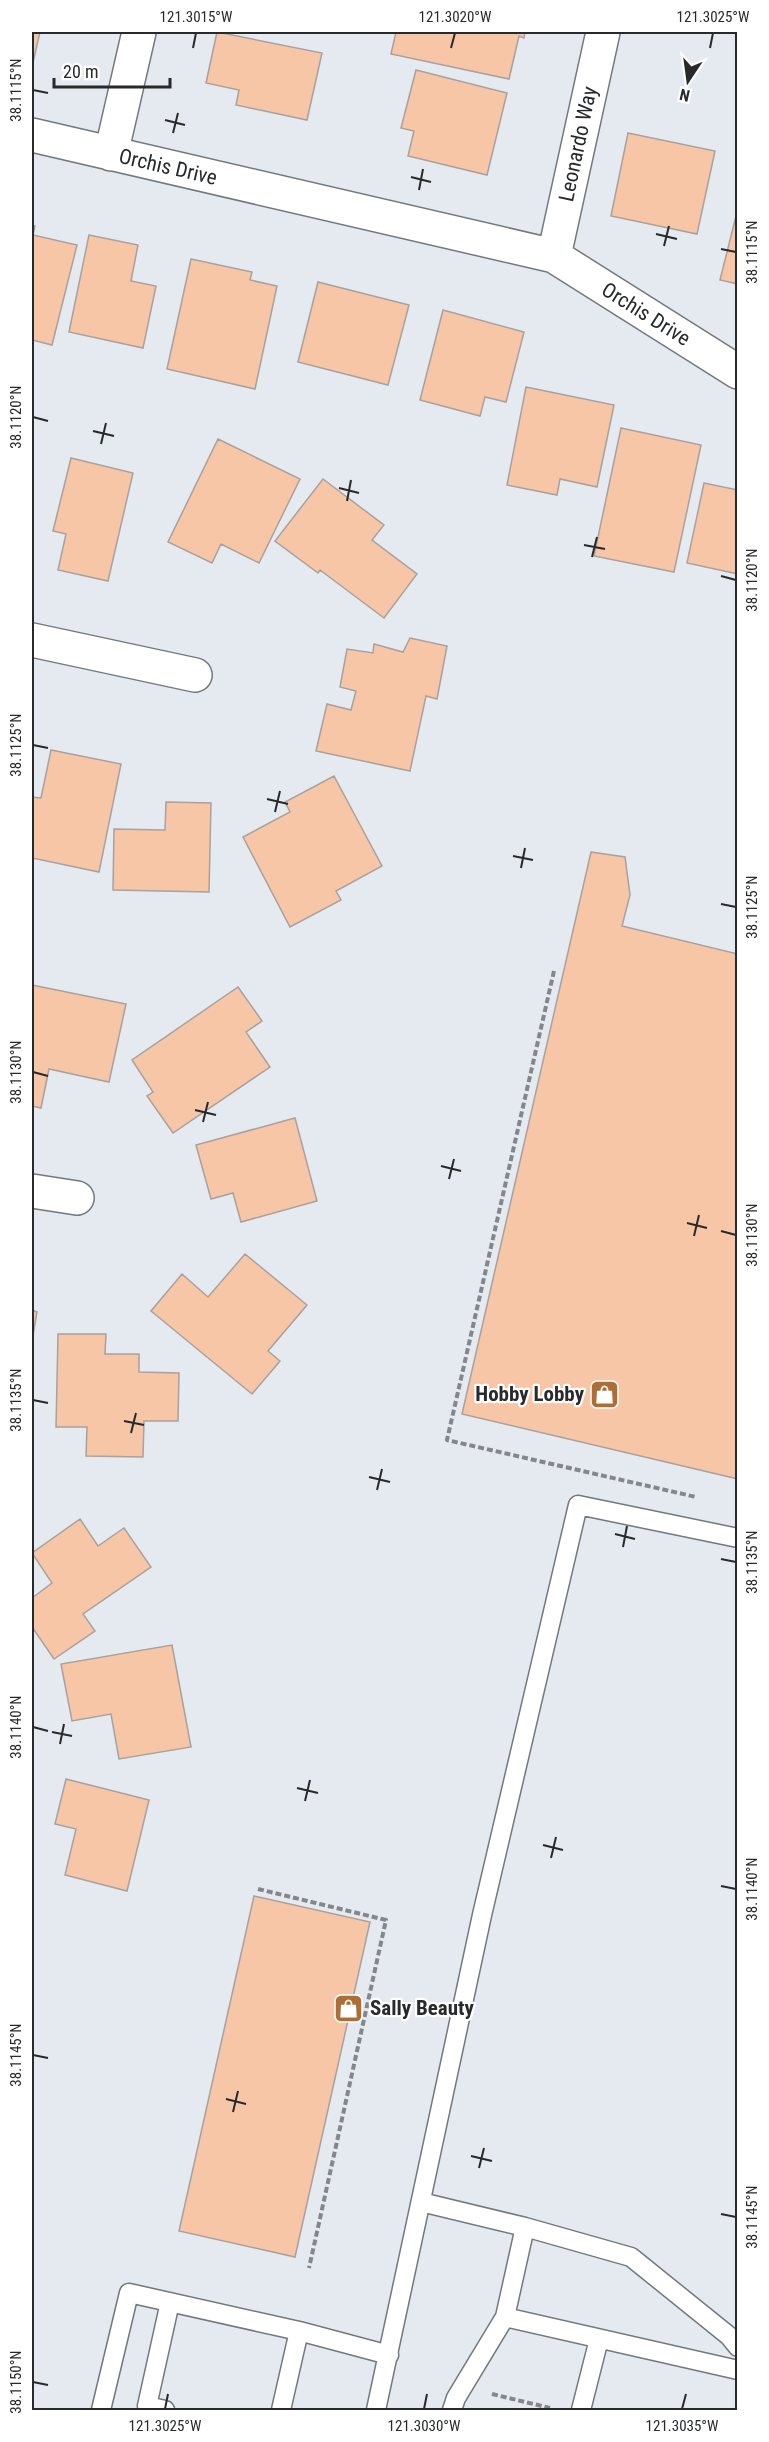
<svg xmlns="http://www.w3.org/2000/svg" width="769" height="2442" viewBox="0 0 769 2442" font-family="'Roboto Condensed',sans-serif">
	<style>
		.building { fill: #f7c6a6; stroke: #a8a19d; stroke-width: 1.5 }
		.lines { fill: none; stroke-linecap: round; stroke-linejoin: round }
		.lane-casing { stroke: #73787d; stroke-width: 21 }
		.street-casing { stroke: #73787d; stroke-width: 36 }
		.path { stroke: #83868a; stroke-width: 4; stroke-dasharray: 6 3; stroke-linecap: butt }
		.lane { stroke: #fff; stroke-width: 18 }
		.street { stroke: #fff; stroke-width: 33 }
		.ticks { fill: none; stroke: #27292b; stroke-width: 2 }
		.labels { text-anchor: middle; stroke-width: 4.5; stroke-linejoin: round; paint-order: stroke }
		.street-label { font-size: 21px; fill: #27292b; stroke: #fff }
		.poi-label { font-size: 21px; font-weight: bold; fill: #27292b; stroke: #fff; text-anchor: end }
		.neatline { fill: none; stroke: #27292b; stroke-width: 2 }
		.ticks-label { font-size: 15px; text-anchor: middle; fill: #27292b }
	</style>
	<rect width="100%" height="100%" fill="#e5eaf0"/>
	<path class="building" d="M32,32H40L32,67Z
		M217,32L322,53L307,120L236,105L239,90L206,83Z
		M396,32H525L524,38L519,36L509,79L391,54Z
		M416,70L507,93L487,175L408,156L414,131L401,128Z
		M628,133L715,151L697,234L611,216Z
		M738,208V284L720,280Z
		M32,225L35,226L33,235L77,245L52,345L32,340Z
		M89,235L138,245L131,281L156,286L143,348L69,332Z
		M191,259L252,272L250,280L277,286L255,389L167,369Z
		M318,282L409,305L388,385L298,362Z
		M443,310L524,332L506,402L485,397L480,416L420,400Z
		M526,387L614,405L597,487L560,479L557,495L507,485Z
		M621,428L701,445L674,572L594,556Z
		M218,439L300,479L259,563L221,544L212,563L168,542Z
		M71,458L133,473L108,581L58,570L66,534L53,531Z
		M323,479L384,525L372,540L417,574L384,618L320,570L318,573L275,541Z
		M704,483L738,490V574L687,563Z
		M410,638L447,646L437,699L426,696L410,771L316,751L327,704L351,710L356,691L340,687L347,649L373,653L374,644L403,652Z
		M51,750L121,764L99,872L32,858V797L41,798Z
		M334,776L382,866L336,891L341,900L290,927L243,837L290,812L285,802Z
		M166,802L211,803L209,892L113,890L114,829L165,830Z
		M591,852L625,857L630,895L622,926L738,954V1479L462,1414Z
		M32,985L126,1004L109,1082L49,1069L41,1108L32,1106Z
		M238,987L262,1021L246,1032L270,1067L173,1133L147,1096L153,1092L132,1060Z
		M295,1118L317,1201L241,1222L233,1193L211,1199L196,1145Z
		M245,1254L307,1305L268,1351L280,1361L252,1394L151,1311L182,1274L208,1297Z
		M32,1310L37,1312L32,1341Z
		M58,1334H106L105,1354H139V1372L179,1373L178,1421H144L143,1457L86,1456L87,1427H56Z
		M80,1519L98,1546L124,1528L151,1567L83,1614L95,1631L54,1659L32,1627V1598L52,1583L32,1553Z
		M172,1645L191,1747L119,1759L111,1714L72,1721L61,1664Z
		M66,1779L149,1800L127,1891L65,1875L76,1829L55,1824Z
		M254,1896L370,1922L295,2257L179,2231Z"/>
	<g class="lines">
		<defs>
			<path id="lane" d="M421,2202L525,2227L631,2257L729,2336L738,2347
				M505,2317L738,2370
				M101,2410L129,2293L299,2331L389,2355
				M165,2410L147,2406L170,2302
				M281,2410L299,2331
				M376,2410L482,1915L578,1505L738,1538
				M452,2410L456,2398L505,2317L525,2227
				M581,2410L599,2339"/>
			<path id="street" d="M32,135L554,256L738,372
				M111,154L139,32
				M554,256L603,32
				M32,640L195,675
				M32,1191L77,1198"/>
		</defs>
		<use href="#lane" class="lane-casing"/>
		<use href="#street" class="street-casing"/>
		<path class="path" d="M554,971L447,1440L696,1497
			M258,1889L386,1920L309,2268
			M492,2394L550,2408"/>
		<use href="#lane" class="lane"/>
		<use href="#street" class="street"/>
	</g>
	<path class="ticks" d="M193,48L196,33M451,48L455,33M710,48L713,33M33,90L48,93M165,120L185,125M173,133L178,113M411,177L431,182M419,190L423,169M656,234L677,239M664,246L669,226M721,249L736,252M33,417L48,421M93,431L114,436M101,444L106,423M339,488L359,493M347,501L351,480M584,545L605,549M592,557L597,537M721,576L736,580M33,745L48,748M267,799L288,804M275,812L280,791M513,856L533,860M521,868L525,848M721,904L736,907M33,1072L48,1076M195,1110L216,1115M203,1122L208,1102M441,1166L461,1171M449,1179L454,1159M687,1223L707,1228M721,1231L736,1235M694,1236L699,1215M33,1400L48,1403M124,1421L144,1425M131,1433L136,1413M369,1477L390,1482M377,1490L382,1469M615,1534L635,1539M623,1547L627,1526M721,1559L736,1562M33,1727L48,1731M52,1732L72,1736M60,1744L64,1724M297,1788L318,1793M305,1801L310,1780M543,1845L563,1850M551,1858L556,1837M721,1886L736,1889M33,2055L48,2058M226,2099L246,2104M233,2112L238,2091M471,2156L492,2161M479,2168L484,2148M721,2214L736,2217M33,2382L48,2385M165,2409L168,2394M424,2409L427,2394M682,2409L686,2394"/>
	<defs>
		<symbol id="shop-square" viewBox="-11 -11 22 22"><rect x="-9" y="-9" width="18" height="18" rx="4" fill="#ad6e35" stroke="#fff"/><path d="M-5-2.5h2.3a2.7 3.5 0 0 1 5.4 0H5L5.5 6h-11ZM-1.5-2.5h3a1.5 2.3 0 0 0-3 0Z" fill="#fff"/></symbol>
	</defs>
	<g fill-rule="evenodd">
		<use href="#shop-square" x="588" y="1378" width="33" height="33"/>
		<use href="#shop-square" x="332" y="1992" width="33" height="33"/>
	</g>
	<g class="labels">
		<g class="street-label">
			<text transform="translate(578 144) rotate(-78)" y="7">Leonardo Way</text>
			<text transform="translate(168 167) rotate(13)" y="7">Orchis Drive</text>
			<text transform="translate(646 314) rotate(32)" y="7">Orchis Drive</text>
		</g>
		<g class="poi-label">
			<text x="584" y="1401">Hobby Lobby</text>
			<text x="370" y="2015" text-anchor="start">Sally Beauty</text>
		</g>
	</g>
	<rect width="769" height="2442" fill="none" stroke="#ffffff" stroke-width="66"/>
	<g transform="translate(688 81) rotate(193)" stroke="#ffffff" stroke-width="4.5" paint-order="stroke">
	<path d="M0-4.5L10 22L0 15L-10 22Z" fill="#27292b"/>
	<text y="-9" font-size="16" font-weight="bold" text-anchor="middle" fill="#27292b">N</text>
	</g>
	<path d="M54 78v9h116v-9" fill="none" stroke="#27292b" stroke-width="3"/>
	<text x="63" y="78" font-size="18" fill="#27292b" stroke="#ffffff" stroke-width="4.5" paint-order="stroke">20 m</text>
	<rect x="33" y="33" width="703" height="2376" class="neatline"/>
	<g class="ticks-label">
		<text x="196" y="22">121.3015°W</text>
		<text x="455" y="22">121.3020°W</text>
		<text x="713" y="22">121.3025°W</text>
		<text transform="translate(16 90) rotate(-90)" y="5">38.1115°N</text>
		<text transform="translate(752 252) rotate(-90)" y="5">38.1115°N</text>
		<text transform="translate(16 417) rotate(-90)" y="5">38.1120°N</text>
		<text transform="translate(752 580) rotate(-90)" y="5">38.1120°N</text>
		<text transform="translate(16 745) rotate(-90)" y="5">38.1125°N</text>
		<text transform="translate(752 907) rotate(-90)" y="5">38.1125°N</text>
		<text transform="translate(16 1072) rotate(-90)" y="5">38.1130°N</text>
		<text transform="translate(752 1235) rotate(-90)" y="5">38.1130°N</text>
		<text transform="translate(16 1400) rotate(-90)" y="5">38.1135°N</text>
		<text transform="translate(752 1562) rotate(-90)" y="5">38.1135°N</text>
		<text transform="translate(16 1727) rotate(-90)" y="5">38.1140°N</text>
		<text transform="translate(752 1889) rotate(-90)" y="5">38.1140°N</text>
		<text transform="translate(16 2055) rotate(-90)" y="5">38.1145°N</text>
		<text transform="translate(752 2217) rotate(-90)" y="5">38.1145°N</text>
		<text transform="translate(16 2382) rotate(-90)" y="5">38.1150°N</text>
		<text x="165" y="2431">121.3025°W</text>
		<text x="424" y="2431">121.3030°W</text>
		<text x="682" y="2431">121.3035°W</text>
	</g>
</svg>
